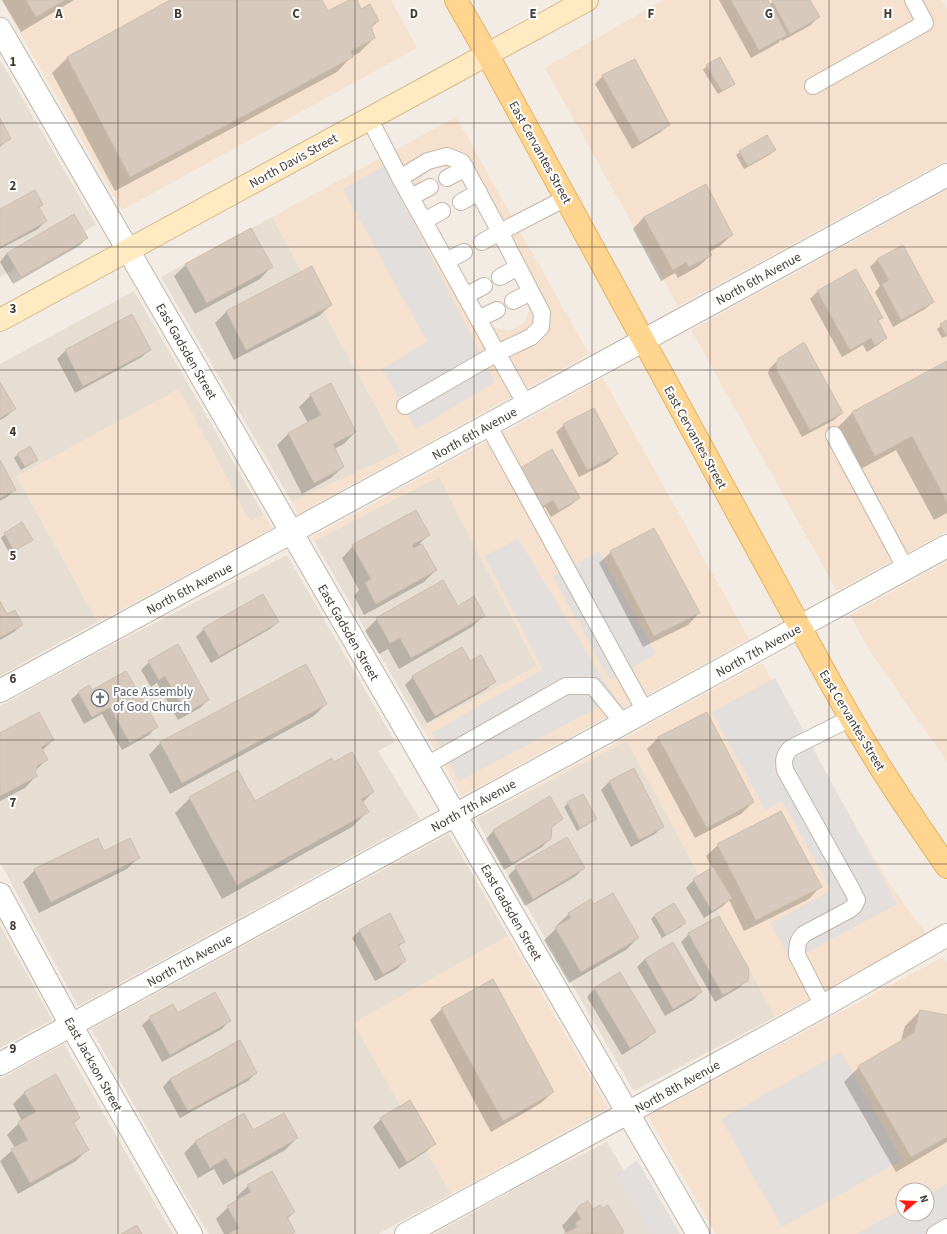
<svg xmlns="http://www.w3.org/2000/svg" width="947" height="1234" viewBox="0 0 947 1234" font-family="'Source Sans 3',sans-serif">
	<style>
		.residential { fill: #e6ded2 }
		.commercial { fill: #f5e1cd; fill-rule: evenodd }
		.parking { fill: #e3dfdc }
		.shadow { fill: #0003 }
		.building { fill: #d7cabc; stroke: #cfbeac }
		.lines { fill: none; stroke-linecap: round; stroke-linejoin: round }
		.service-casing { stroke: #c1b6a9; stroke-width: 18 }
		.minor-casing { stroke: #c1b6a9; stroke-width: 24 }
		.secondary-casing { stroke: #d4bc92; stroke-width: 24 }
		.primary-casing { stroke: #e6b05e; stroke-width: 24 }
		.service { stroke: #fff; stroke-width: 16 }
		.minor { stroke: #fff; stroke-width: 22 }
		.secondary { stroke: #ffeac1; stroke-width: 22 }
		.primary { stroke: #ffd590; stroke-width: 22 }
		.grid { fill: none; stroke: #443c34; stroke-width: 1; stroke-opacity: 0.55 }
		.labels { text-anchor: middle; stroke-width: 4; stroke-linejoin: round; paint-order: stroke }
		.street-label { font-size: 13px; fill: #443c34; stroke: #fff }
		.worship-label { font-size: 13px; fill: #5b616d; stroke: #fff; text-anchor: start }
		.grid-label { font-size: 13px; text-anchor: middle; font-weight: bold; fill: #443c34; stroke: #fff; stroke-width: 4; stroke-linejoin: round; paint-order: stroke }
	</style>
	<rect width="100%" height="100%" fill="#f2ece4"/>
	<path class="residential" d="M0,60L96,225L0,277Z
		M272,217L401,452L292,502L161,277Z
		M134,291L264,515L250,522L179,389L17,477L98,622L42,652L0,676V364Z
		M439,476L537,666L422,727L314,541Z
		M287,555L395,742L378,751L420,819L78,1006L0,862V706L112,645Z
		M627,741L775,1017L634,1091L476,819Z
		M449,834L508,936L354,1023L451,1194L378,1234H209L188,1200L91,1029Z
		M0,925L52,1020L0,1048Z
		M64,1044L161,1214L173,1234H0V1079Z
		M607,1142L661,1234H434L548,1171Z"/>
	<path class="commercial" d="M1,0H391L417,48L122,210Z
		M663,0H942L947,9V160L678,306L545,68Z
		M456,117L589,354L298,514L292,502L401,451L272,217ZM439,166L457,170L531,307L525,322L509,331L492,327L417,191L423,175Z
		M947,190V531L837,591L691,330Z
		M603,378L749,639L462,796L422,727L537,666L439,477L314,541L312,537Z
		M179,389L250,521L264,515L272,528L98,622L17,476Z
		M947,562V761L869,650L850,615Z
		M762,663L889,883L927,935L775,1017L627,741L476,819Z
		M508,936L608,1108L451,1194L353,1023Z
		M943,957L947,963V1234H716L648,1116ZM903,1190H927V1214H903Z"/>
	<path class="parking" d="M384,166L495,382L416,429L382,369L427,342L343,189Z
		M518,539L615,698L459,781L432,733L543,669L484,556Z
		M599,551L656,654L610,680L553,577Z
		M775,678L897,904L791,961L771,923L831,890L782,801L765,810L712,712Z
		M841,1052L902,1160L782,1227L721,1119Z
		M637,1160L680,1234H650L617,1176Z
		M947,1184V1234H857L903,1208V1214H927V1195Z"/>
	<path class="shadow" d="M2,0H74L21,32Z
		M172,0H321L328,13L351,0H356L361,11L378,21L371,28L374,38L359,53L352,56L337,72L115,191L52,73L67,58Z
		M719,0H766L769,5L775,0H809L818,17L811,25L782,41L781,39L778,43L751,58Z
		M635,60L668,124L661,132L632,149L595,84L603,76Z
		M707,66L733,84L730,87L718,94L703,70Z
		M0,120L10,138L0,147Z
		M774,150L771,154L744,169L736,155L740,152Z
		M41,205L39,208L46,221L38,229L0,249V210Z
		M644,217L732,235L720,246L709,252L711,255L699,266L678,278L675,273L661,281L633,229Z
		M87,238L79,246L13,284L0,262L7,253Z
		M878,259L933,302L925,309L893,327L875,292L880,286L870,267Z
		M186,265L271,267L260,279L195,314L174,276Z
		M818,291L882,318L877,322L886,338L878,345L867,352L863,345L842,357L810,299Z
		M331,305L319,316L234,360L215,323L226,312Z
		M131,315L150,349L142,357L75,393L57,359L65,351Z
		M947,321V336L942,338L937,329Z
		M778,360L842,413L834,420L802,437L771,380L768,373L770,368Z
		M947,362V513L934,520L896,450L859,470L837,428L852,413Z
		M0,384L15,408L7,416L0,420Z
		M311,395L355,432L344,444L334,449L343,467L331,478L302,494L277,445L288,434L308,423L299,407Z
		M564,425L617,454L609,462L579,477L556,432Z
		M18,454L36,460L33,463L21,470L14,458Z
		M0,462L15,490L7,497L0,501Z
		M512,477L579,498L571,505L551,517L545,507L533,514Z
		M22,524L32,540L28,543L10,554L1,538L5,534Z
		M429,535L420,543L436,570L424,582L364,615L354,596L359,590L342,558L353,546Z
		M611,552L699,613L688,625L643,647L599,563Z
		M0,604L6,616L22,625L14,632L0,640Z
		M457,607L484,615L472,627L399,669L388,649L379,654L365,631L377,619Z
		M278,622L270,629L211,663L196,637L204,629Z
		M149,662L208,700L200,708L178,720L157,683L151,687L141,670Z
		M470,663L494,681L487,689L427,723L405,685L413,677Z
		M306,665L326,704L314,716L170,794L149,755L160,743Z
		M79,692H92L156,727L149,735L122,750L102,714L84,724L71,700Z
		M0,734L53,740L42,751L46,760L35,771L36,776L25,788L0,801Z
		M658,738L753,802L741,814L695,838L647,749Z
		M333,763L373,792L362,803L367,812L352,827L222,899L175,813L190,798L255,802Z
		M633,770L663,826L655,834L631,847L601,790L609,782Z
		M568,803L596,819L592,822L577,831L564,807Z
		M562,819L550,829V839L542,847L504,870L486,839L493,831Z
		M718,845L820,887L809,899L744,931L729,900L723,906L704,918L686,888L694,880L712,868L706,856Z
		M104,852L139,857L127,869L39,913L23,882L35,870Z
		M516,868H584L576,876L525,906L508,876Z
		M673,904L685,923L681,927L662,938L651,919L654,916Z
		M594,905L638,938L626,950L569,983L544,940L558,927L557,925L569,914Z
		M360,930L404,941L398,947L405,961L397,969L375,981L352,938Z
		M689,934L747,980L739,988L715,1002L681,942Z
		M673,944L701,992L693,1000L665,1016L637,967L645,959Z
		M620,974L655,1031L647,1039L622,1055L587,997L594,989Z
		M442,1009L553,1092L541,1103L491,1132L430,1020Z
		M920,1011L947,1016V1142L896,1172L844,1082L859,1067L901,1041L905,1026Z
		M177,1014L229,1021L222,1029L162,1062L142,1025L150,1018Z
		M256,1073L248,1081L180,1118L163,1087L170,1079Z
		M24,1093L79,1118L73,1124L87,1150L76,1161L18,1194L0,1161L15,1148L7,1135L19,1123L22,1121L13,1104Z
		M243,1115L253,1131L297,1138L285,1150L223,1185L214,1169L198,1178L184,1153L195,1142Z
		M381,1119L435,1143L427,1151L399,1169L373,1127Z
		M248,1186L294,1212L287,1219L292,1234H224L216,1219L228,1207L238,1201L236,1197Z
		M580,1206L592,1210L623,1232L621,1234H565L566,1233L562,1226Z"/>
	<path class="building" d="M26,0H65L36,17Z
		M170,0H322L328,11L349,0H357L361,9L370,4L379,21L371,26L375,38L351,51L353,57L130,177L67,57Z
		M731,0H768L787,35L759,50Z
		M772,0H810L820,17L790,34Z
		M720,57L735,84L722,91L706,65Z
		M635,59L670,125L640,142L602,75Z
		M0,118L11,139L0,145Z
		M767,135L776,150L748,166L739,151Z
		M706,184L733,235L708,248L712,255L689,267L686,262L673,270L644,217Z
		M35,190L43,205L39,207L47,221L0,247V209Z
		M74,214L88,238L21,277L7,253Z
		M251,228L273,267L207,303L185,264Z
		M903,245L934,302L901,320L882,284L889,280L877,259Z
		M312,266L332,305L246,350L226,311Z
		M856,269L883,318L878,320L887,338L875,345L871,338L850,350L817,291Z
		M132,314L151,350L83,386L65,350Z
		M947,320V335H946L940,324Z
		M804,342L843,413L810,430L778,372L776,365L778,359Z
		M947,361V502L912,436L875,456L852,412Z
		M0,382L16,409L0,418Z
		M331,383L356,432L333,444L344,467L314,483L288,433L321,415L310,394Z
		M594,408L618,454L587,470L563,424Z
		M30,446L38,460L25,467L17,454Z
		M552,449L580,498L559,510L553,500L541,507L519,469Z
		M0,460L16,490L0,498Z
		M416,510L430,535L412,545L414,548L422,544L437,570L376,604L365,583L371,579L352,545Z
		M22,522L33,540L14,551L4,533Z
		M654,528L700,613L654,636L610,551Z
		M443,580L458,606L474,596L485,616L411,658L400,638L390,643L376,618Z
		M263,594L279,622L219,656L203,628Z
		M0,601L7,614L15,610L23,625L0,637Z
		M178,644L209,700L186,713L165,676L159,680L148,661Z
		M462,647L470,661L481,655L496,682L435,716L412,676Z
		M306,664L327,704L182,783L160,742Z
		M126,671L158,727L130,743L110,707L92,717L78,692L89,685L92,690Z
		M39,712L54,740L41,747L48,760L38,765L35,772L38,776L0,796V733Z
		M707,712L754,802L707,828L658,737Z
		M352,752L374,792L361,799L369,812L237,885L189,797L238,770L255,801L332,758L334,762Z
		M634,768L664,827L639,840L609,781Z
		M583,794L597,819L580,828L567,802Z
		M550,796L563,819L552,826L551,839L512,863L493,830Z
		M781,811L822,887L756,920L717,844Z
		M567,837L585,868L533,899L515,867Z
		M98,838L104,851L130,838L140,858L51,902L34,869Z
		M713,867L732,898L712,911L693,879Z
		M613,893L639,938L581,972L555,927L571,918L568,913L591,899L594,904Z
		M674,903L686,923L666,935L654,915Z
		M390,913L405,942L398,945L406,961L383,974L359,930Z
		M719,916L749,969L748,981L723,995L688,933Z
		M673,942L702,992L673,1009L645,959Z
		M620,972L656,1032L630,1048L594,988Z
		M493,979L554,1092L503,1121L441,1008Z
		M215,992L231,1021L170,1055L149,1017L173,1004L178,1013Z
		M920,1010L947,1015V1137L911,1157L858,1066L914,1033Z
		M240,1040L257,1073L188,1111L170,1079Z
		M56,1074L80,1118L73,1122L89,1150L30,1183L11,1149L28,1140L18,1122L36,1112L24,1092Z
		M410,1100L436,1144L407,1162L380,1118Z
		M244,1113L253,1130L284,1113L298,1138L235,1174L226,1158L210,1168L195,1141Z
		M272,1171L295,1212L287,1217L295,1232L292,1234H229L239,1228L227,1206L251,1192L247,1185Z
		M588,1201L593,1209L600,1205L602,1208L608,1205L624,1232L621,1234H564L577,1227L575,1223L581,1219L576,1210L580,1205Z
		M137,1225L142,1234H121Z"/>
	<g class="lines">
		<defs>
			<path id="service" d="M813,86L925,23L913,0
				M369,118L400,178L428,161L447,156L462,162L500,232L566,198
				M400,178L526,405
				M447,178L466,168
				M411,197L430,187
				M461,202L479,192
				M424,221L442,211
				M446,261L464,252
				M500,277L518,267
				M465,296L484,286
				M513,301L531,292
				M478,319L497,310
				M405,406L497,353L531,337L541,327L542,313L500,232L482,242
				M488,425L645,711
				M834,435L906,569
				M427,765L566,686H593L623,723
				M823,1006L797,955C797,946 797,941 804,934L849,910L854,906L857,900L852,890L785,770C783,760 784,755 791,748L851,718
				M935,1234L947,1227"/>
			<path id="minor" d="M0,29L698,1234
				M0,691L947,175
				M0,894L71,1025L191,1234
				M0,1064L947,546
				M406,1234L823,1006L947,935"/>
			<path id="secondary" d="M0,320L587,0"/>
			<path id="primary" d="M456,0L487,54L800,627C821,665 841,703 863,739C889,783 918,825 947,867"/>
		</defs>
		<use href="#service" class="service-casing"/>
		<use href="#minor" class="minor-casing"/>
		<use href="#secondary" class="secondary-casing"/>
		<use href="#primary" class="primary-casing"/>
		<use href="#service" class="service"/>
		<use href="#minor" class="minor"/>
		<use href="#secondary" class="secondary"/>
		<use href="#primary" class="primary"/>
	</g>
	<path class="grid" d="M118,0V1234M237,0V1234M355,0V1234M474,0V1234M592,0V1234M710,0V1234M829,0V1234M0,123H947M0,247H947M0,370H947M0,494H947M0,617H947M0,740H947M0,864H947M0,987H947M0,1111H947"/>
	<defs>
		<symbol id="church-ring" viewBox="-11 -11 22 22"><circle r="9.5" fill="#fff" stroke="#6b7280" stroke-width="1.5"/><path d="M-1.2-6h2.4v3.5h3.3v2.4h-3.3V6h-2.4V-.1h-3.3v-2.4h3.3Z" fill="#6b7280"/></symbol>
	</defs>
	<g fill-rule="evenodd">
		<use href="#church-ring" x="90" y="688" width="20" height="20"/>
	</g>
	<g class="labels">
		<g class="street-label">
			<text transform="translate(541 152) rotate(61)" y="5">East Cervantes Street</text>
			<text transform="translate(293 160) rotate(-29)" y="5">North Davis Street</text>
			<text transform="translate(758 278) rotate(-29)" y="5">North 6th Avenue</text>
			<text transform="translate(187 351) rotate(60)" y="5">East Gadsden Street</text>
			<text transform="translate(474 433) rotate(-29)" y="5">North 6th Avenue</text>
			<text transform="translate(696 437) rotate(61)" y="5">East Cervantes Street</text>
			<text transform="translate(189 588) rotate(-28)" y="5">North 6th Avenue</text>
			<text transform="translate(349 632) rotate(60)" y="5">East Gadsden Street</text>
			<text transform="translate(758 650) rotate(-29)" y="5">North 7th Avenue</text>
			<text transform="translate(853 720) rotate(59)" y="5">East Cervantes Street</text>
			<text transform="translate(473 805) rotate(-29)" y="5">North 7th Avenue</text>
			<text transform="translate(512 912) rotate(60)" y="5">East Gadsden Street</text>
			<text transform="translate(189 960) rotate(-29)" y="5">North 7th Avenue</text>
			<text transform="translate(94 1064) rotate(61)" y="5">East Jackson Street</text>
			<text transform="translate(677 1086) rotate(-29)" y="5">North 8th Avenue</text>
		</g>
		<g class="worship-label">
			<text x="113" y="696">Pace Assembly<tspan x="113" dy="15">of God Church</tspan></text>
		</g>
	</g>
	<g class="grid-label">
		<text x="59" y="18">A</text>
		<text x="178" y="18">B</text>
		<text x="296" y="18">C</text>
		<text x="414" y="18">D</text>
		<text x="533" y="18">E</text>
		<text x="651" y="18">F</text>
		<text x="769" y="18">G</text>
		<text x="888" y="18">H</text>
		<text x="13" y="66">1</text>
		<text x="13" y="190">2</text>
		<text x="13" y="313">3</text>
		<text x="13" y="436">4</text>
		<text x="13" y="560">5</text>
		<text x="13" y="683">6</text>
		<text x="13" y="807">7</text>
		<text x="13" y="930">8</text>
		<text x="13" y="1053">9</text>
	</g>
	<g transform="translate(915 1202) rotate(71)"><circle r="19" fill="#ffffff" stroke="#b4b1ae"/>
	<path d="M0-3L7 15L0 10L-7 15Z" fill="#ff1b0e"/>
	<text y="-6" font-size="11" font-weight="bold" text-anchor="middle" fill="#443c34">N</text>
	</g>
</svg>
